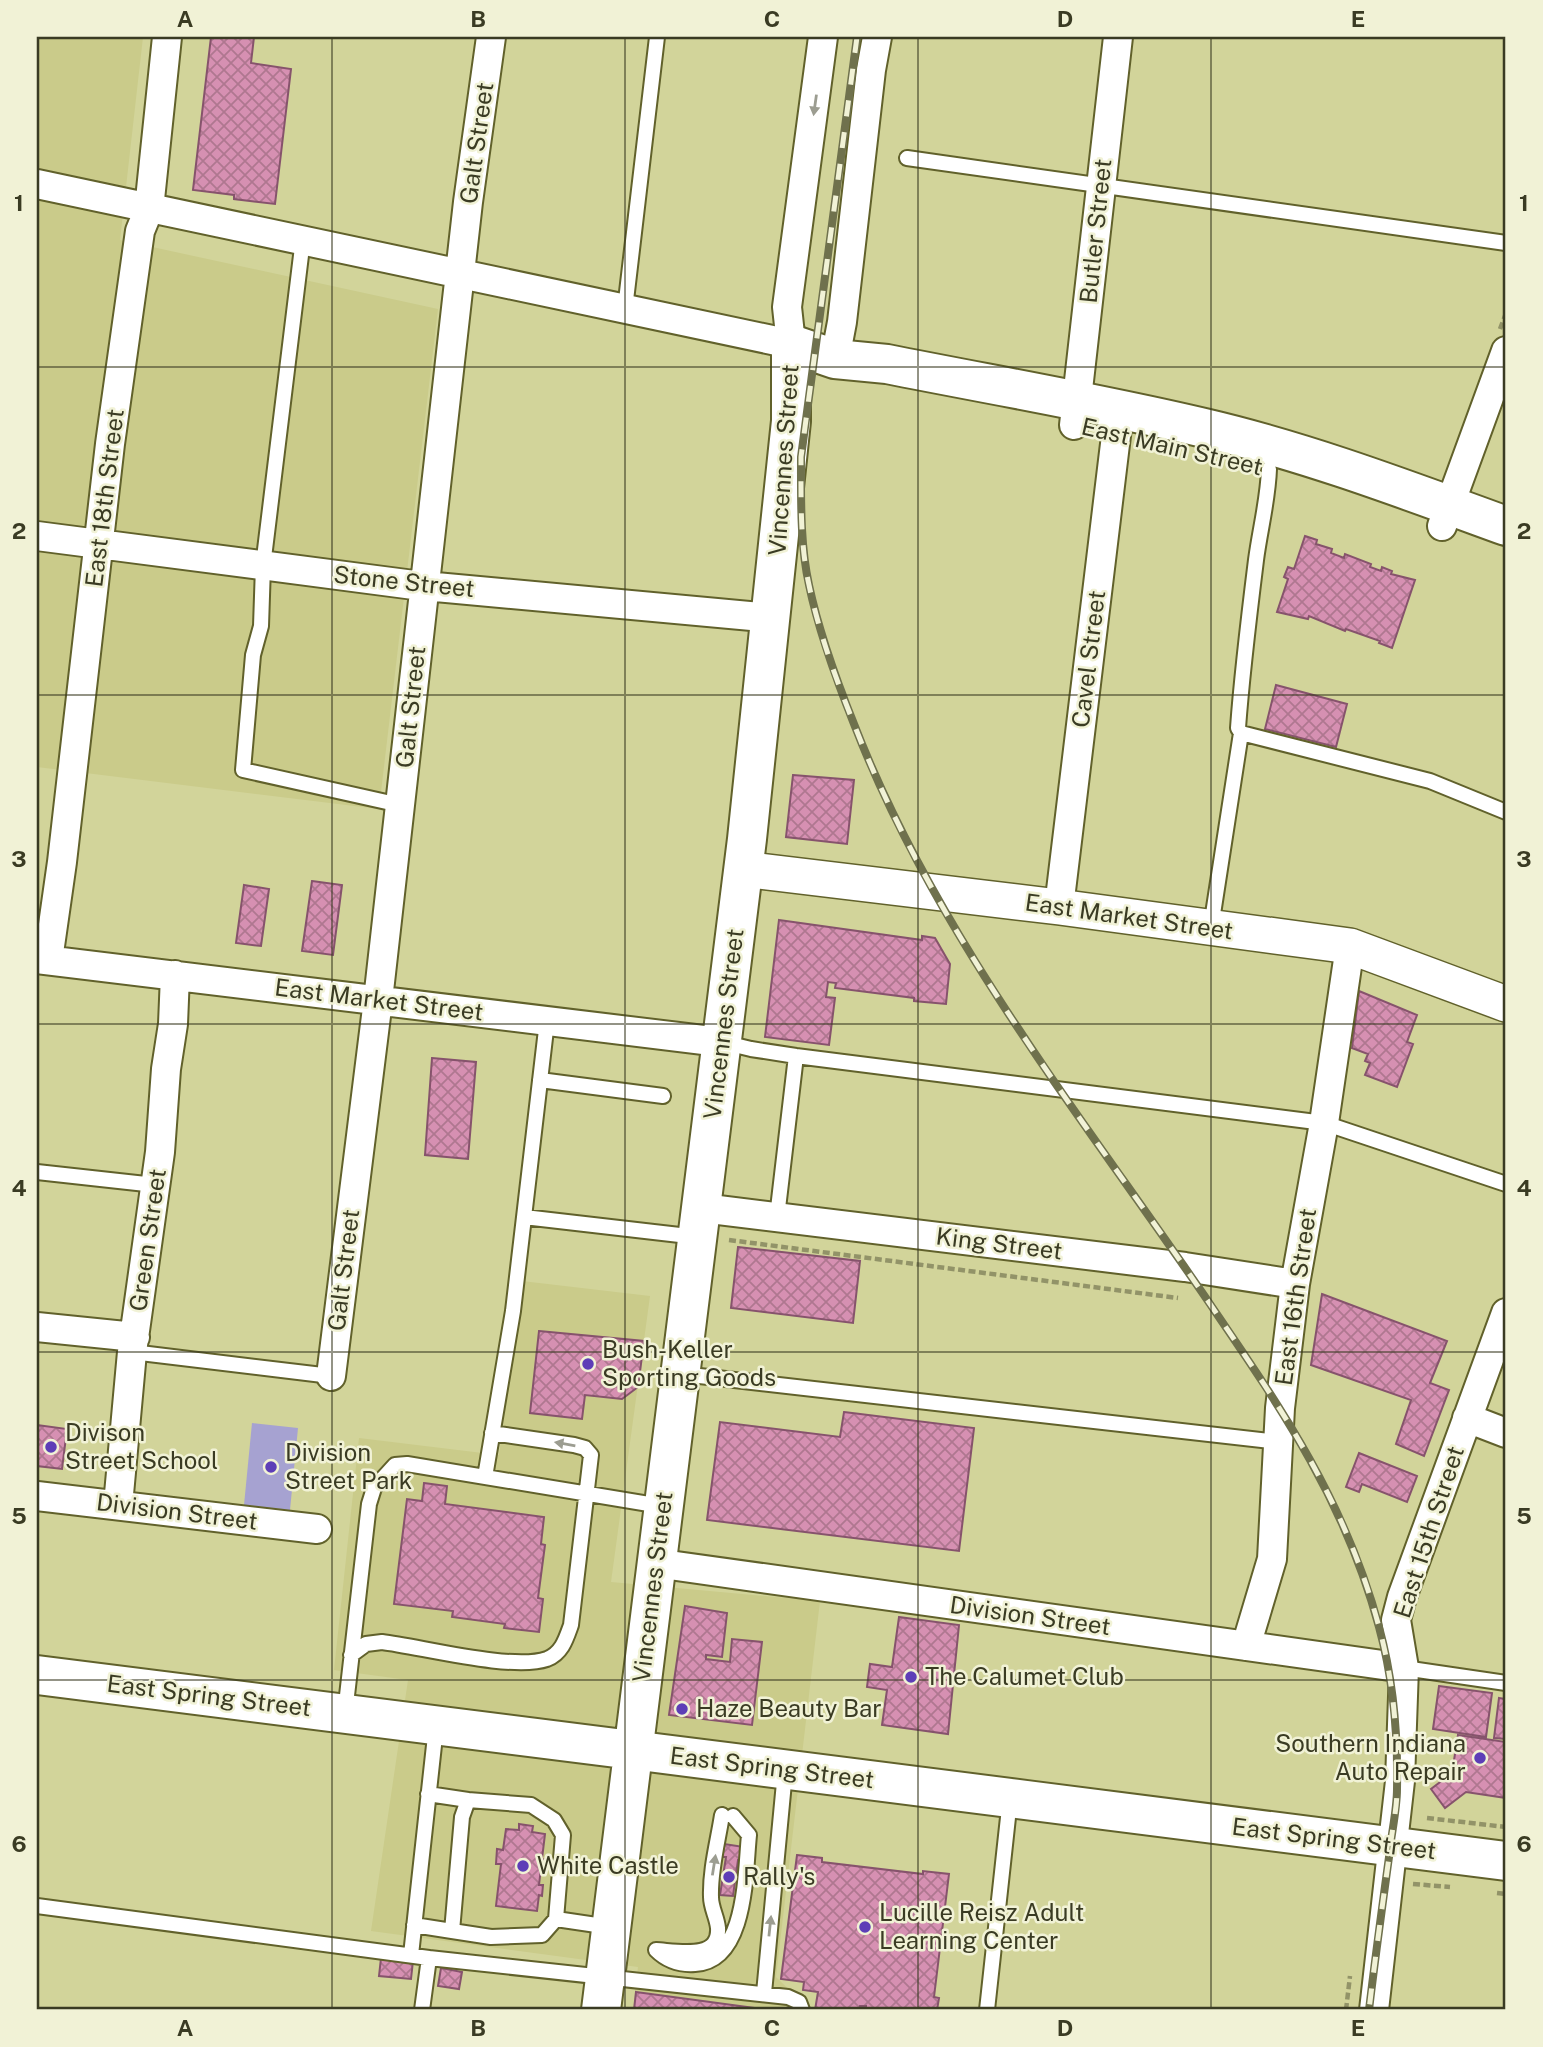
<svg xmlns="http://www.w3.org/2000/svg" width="1543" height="2047" viewBox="0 0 1543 2047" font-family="'Public Sans',sans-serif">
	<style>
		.built { fill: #cacb8a }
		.grass { fill: #a6a2d1 }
		.building { fill: url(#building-cross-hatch); stroke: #86536c; stroke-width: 2 }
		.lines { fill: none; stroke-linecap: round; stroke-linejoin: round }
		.service-casing { stroke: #61612b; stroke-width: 18 }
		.minor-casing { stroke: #61612b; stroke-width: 32 }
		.tertiary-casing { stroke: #61612b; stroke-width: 38 }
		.secondary-casing { stroke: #61612b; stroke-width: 42 }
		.primary-casing { stroke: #61612b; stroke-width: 42 }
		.path { stroke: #929368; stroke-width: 4.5; stroke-dasharray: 7 3.5; stroke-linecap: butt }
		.service { stroke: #fff; stroke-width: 14 }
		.minor { stroke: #fff; stroke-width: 28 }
		.tertiary { stroke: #fff; stroke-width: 35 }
		.secondary { stroke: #fff; stroke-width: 38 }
		.primary { stroke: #fff; stroke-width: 38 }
		.rail-casing { stroke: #6f714d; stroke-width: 8 }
		.rail { stroke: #f1f2d6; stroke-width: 5; stroke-dasharray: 16; stroke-linecap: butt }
		.oneway { fill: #9c9d91 }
		.grid { fill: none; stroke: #3a3b23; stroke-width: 2; stroke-opacity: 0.55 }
		.poi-dot { fill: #5d3eb7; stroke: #f1f2d6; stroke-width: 2.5 }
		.labels { text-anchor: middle; stroke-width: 5; stroke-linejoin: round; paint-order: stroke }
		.street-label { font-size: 24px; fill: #3a3b23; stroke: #f1f2d6 }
		.poi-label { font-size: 24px; fill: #3a3b23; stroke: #f1f2d6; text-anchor: start }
		.neatline { fill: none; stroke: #3a3b23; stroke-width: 2.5 }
		.grid-label { font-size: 23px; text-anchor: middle; font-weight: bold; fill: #3a3b23 }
	</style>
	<defs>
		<pattern id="building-cross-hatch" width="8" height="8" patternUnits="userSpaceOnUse" patternTransform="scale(1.75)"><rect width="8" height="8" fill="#d690b2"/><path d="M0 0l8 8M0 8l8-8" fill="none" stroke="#af7790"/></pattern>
	</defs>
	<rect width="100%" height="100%" fill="#d2d49a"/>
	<path class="built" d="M37,37H143L120,240L438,309L379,809L37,767Z
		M522,1281L650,1296L611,1582L820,1601L776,1977L810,2010H633L638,1967L371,1931L408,1680L334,1670L359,1438L499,1455Z"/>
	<path class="grass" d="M252,1423L298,1428L290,1510L244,1505Z"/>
	<path class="building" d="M211,37H254L251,63L291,69L275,204L234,199V195L193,190Z
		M1305,536L1317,540L1316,544L1332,549L1331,553L1344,558L1345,554L1371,564L1370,567L1381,571L1382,567L1392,571L1391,574L1415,580L1392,648L1379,643L1380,641L1346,629L1345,631L1309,616L1308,619L1277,612L1288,579L1284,577L1288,567L1294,569Z
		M1276,685L1347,704L1336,747L1265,729Z
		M793,775L854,780L847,844L786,837Z
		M312,881L342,885L333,955L302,951Z
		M244,885L269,889L261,946L236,943Z
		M779,920L922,940V936L935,938L950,964L946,1004L914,1001V998L835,988L836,983L828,982L826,997L835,998L829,1045L765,1037Z
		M1359,991L1417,1015L1407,1042L1413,1044L1397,1087L1365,1075L1370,1063L1365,1061L1368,1054L1352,1048Z
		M432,1058L476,1062L468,1159L425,1155Z
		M738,1247L860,1261L853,1323L731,1308Z
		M1322,1294L1447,1341L1430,1383L1449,1390L1424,1456L1396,1444L1411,1400L1311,1365Z
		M539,1331L644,1341L638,1387L622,1399L585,1395L582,1419L530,1413Z
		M844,1412L974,1428L959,1551L707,1520L720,1422L840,1437Z
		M37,1425L67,1429L62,1469L37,1466Z
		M1359,1453L1417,1476L1407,1502L1362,1484L1359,1492L1346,1487Z
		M424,1483L447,1486L445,1504L544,1517L541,1544L545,1545L538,1598L543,1599L539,1632L504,1628L505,1624L452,1617L453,1611L394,1604L407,1499L422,1501Z
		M685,1606L727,1613L722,1657L706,1655V1659L730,1662L732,1639L762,1642L752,1725L669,1715Z
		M899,1617L959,1625L948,1734L882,1725L887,1690L867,1687L870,1664L892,1667Z
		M1439,1686L1492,1693L1486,1737L1433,1729Z
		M1499,1698L1506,1699V1739L1494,1738Z
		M1458,1735L1506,1742V1798L1466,1792L1445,1808L1431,1789L1452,1773Z
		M519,1824L533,1826L532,1832L545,1834L542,1859L546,1860L545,1869L541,1868L539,1885H543L542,1896L539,1895L537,1911L496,1906L501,1864H496L497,1849L503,1850L506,1829L519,1830Z
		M724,1844L744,1847L742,1860H738L733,1896L720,1895L726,1857H722Z
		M797,1855L822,1858V1862L923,1874V1871L949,1874L934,1997L939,1998L937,2010H866V2006H860L859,2010H815L818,1992L803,1990L804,1982L781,1979Z
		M381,1958L413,1961L411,1979L379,1976Z
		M441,1968L462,1972L459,1989L438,1986Z
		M636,1992L769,2010H634Z"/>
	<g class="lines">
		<defs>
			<path id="service" d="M907,158L1506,243
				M303,239L263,566L261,626L253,655L243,770L400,805
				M625,309L657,37
				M1269,469C1268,500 1260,529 1256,560C1249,616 1242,672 1238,728L1241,733L1430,781L1506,812
				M1211,927L1241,733
				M722,1042L751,1049L796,1056L1324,1123L1506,1184
				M540,1080L663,1096
				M37,1172L155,1185
				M524,1217L697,1237
				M777,1217L796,1056
				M132,1352L331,1376
				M682,1374L1278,1442
				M485,1477L513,1311L547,1021
				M351,1655L366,1644L382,1642C422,1647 513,1671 547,1659C562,1653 566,1639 571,1625L591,1455L585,1448L574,1445L492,1433
				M1404,1668L1506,1683
				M345,1713L369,1504L374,1488L395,1465L407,1464L661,1506
				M428,1794L468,1800
				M468,1800L531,1805L554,1820L563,1835L556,1919L542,1935L491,1937L452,1931L462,1817Z
				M37,1906L429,1958
				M556,1919L610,1927
				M414,1925L452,1931
				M656,1950C667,1961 680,1965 695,1964C747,1961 745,1873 749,1835L733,1816
				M656,1950C676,1951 720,1961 718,1928C717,1917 711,1908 711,1897C710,1870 718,1841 722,1815
				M411,1955L436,1727
				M764,1993L785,1772
				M422,2010L429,1958L788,1997L799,2002L802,2010
				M987,2010L1010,1799"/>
			<path id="minor" d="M37,184L791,344L787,307L823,37
				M835,359L842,322L871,70L877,37
				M1074,425L1118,37
				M1442,526L1506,351
				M37,536L414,585L772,618
				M1059,907L1119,411
				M37,959L720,1042
				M48,960L62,862L110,444L140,231L149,209L167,37
				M702,1208L1185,1267L1295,1284
				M37,1327L135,1337
				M331,1376L378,1000L468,202L491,37
				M1467,1418L1506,1433
				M37,1496L317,1529
				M118,1505L132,1352L160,1152L166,1069L173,1024L175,975
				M655,1563L1404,1668
				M1246,1646L1272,1559L1280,1408L1295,1284L1324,1123L1350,946
				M1374,2010L1400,1781L1404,1668L1396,1620L1402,1597L1506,1313"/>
			<path id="tertiary" d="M743,869L1059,907L1350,946L1506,1004"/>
			<path id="secondary" d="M632,1750L1506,1861"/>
			<path id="primary" d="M37,1675L632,1750
				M601,2010L747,839L791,421V344L835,359L887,364C992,385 1099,403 1204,428C1307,452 1407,490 1506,526"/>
		</defs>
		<use href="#service" class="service-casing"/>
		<use href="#minor" class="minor-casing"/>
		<use href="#tertiary" class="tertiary-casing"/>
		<use href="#secondary" class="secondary-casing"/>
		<use href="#primary" class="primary-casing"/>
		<path class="path" d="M1500,329L1506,313
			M729,1240L1178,1298
			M1427,1818L1506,1827
			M1413,1884L1450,1887
			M1497,1893L1506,1894
			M1346,2010L1350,1976"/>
		<use href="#service" class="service"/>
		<use href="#minor" class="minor"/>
		<use href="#tertiary" class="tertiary"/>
		<use href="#secondary" class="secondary"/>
		<use href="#primary" class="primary"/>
		<defs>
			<path id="rail" d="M857,37L801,457C801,499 800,544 809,585C819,633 836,679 854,724C936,936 1081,1115 1208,1301C1281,1408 1345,1500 1379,1627C1393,1678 1398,1735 1397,1789C1397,1811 1391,1834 1389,1857C1382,1908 1375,1959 1369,2010"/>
		</defs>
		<use href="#rail" class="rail-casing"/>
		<use href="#rail" class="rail"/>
	</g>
	<defs><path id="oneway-solid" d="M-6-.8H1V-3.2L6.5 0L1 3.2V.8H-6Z" transform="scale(1.75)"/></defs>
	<g class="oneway">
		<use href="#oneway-solid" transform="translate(815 105) rotate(98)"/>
		<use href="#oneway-solid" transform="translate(565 1444) rotate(-170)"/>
		<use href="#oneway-solid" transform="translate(714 1865) rotate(-81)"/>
		<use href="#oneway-solid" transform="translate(770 1926) rotate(-84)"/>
	</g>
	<path class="grid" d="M332,37V2010M625,37V2010M918,37V2010M1211,37V2010M37,367H1506M37,695H1506M37,1024H1506M37,1352H1506M37,1680H1506"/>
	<g class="poi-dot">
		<circle cx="588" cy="1364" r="7"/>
		<circle cx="51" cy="1447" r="7"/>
		<circle cx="271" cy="1467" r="7"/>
		<circle cx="911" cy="1677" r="7"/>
		<circle cx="682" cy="1709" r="7"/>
		<circle cx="1480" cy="1758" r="7"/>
		<circle cx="523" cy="1866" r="7"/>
		<circle cx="729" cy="1877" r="7"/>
		<circle cx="865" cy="1927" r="7"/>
	</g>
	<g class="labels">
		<g class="street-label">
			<text transform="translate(477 143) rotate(-82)" y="8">Galt Street</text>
			<text transform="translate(1096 231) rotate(-84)" y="8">Butler Street</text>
			<text transform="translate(1172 447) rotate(13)" y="8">East Main Street</text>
			<text transform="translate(784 460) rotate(-86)" y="8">Vincennes Street</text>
			<text transform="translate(105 498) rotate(-83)" y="8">East 18th Street</text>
			<text transform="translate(404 582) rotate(6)" y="8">Stone Street</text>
			<text transform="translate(1089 659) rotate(-83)" y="8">Cavel Street</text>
			<text transform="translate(411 707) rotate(-84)" y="8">Galt Street</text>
			<text transform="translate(1129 917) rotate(8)" y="8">East Market Street</text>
			<text transform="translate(379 1000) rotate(7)" y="8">East Market Street</text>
			<text transform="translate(724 1024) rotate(-83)" y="8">Vincennes Street</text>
			<text transform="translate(148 1240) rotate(-82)" y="8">Green Street</text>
			<text transform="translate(999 1244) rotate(7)" y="8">King Street</text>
			<text transform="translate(344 1270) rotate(-83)" y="8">Galt Street</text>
			<text transform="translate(1296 1297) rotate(-82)" y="8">East 16th Street</text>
			<text transform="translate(177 1512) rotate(7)" y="8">Division Street</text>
			<text transform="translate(1429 1532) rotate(-72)" y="8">East 15th Street</text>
			<text transform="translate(653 1587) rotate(-83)" y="8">Vincennes Street</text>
			<text transform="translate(1030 1616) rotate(8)" y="8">Division Street</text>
			<text transform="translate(209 1696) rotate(7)" y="8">East Spring Street</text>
			<text transform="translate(772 1768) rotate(7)" y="8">East Spring Street</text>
			<text transform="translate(1334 1839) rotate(7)" y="8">East Spring Street</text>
		</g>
		<g class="poi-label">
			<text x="602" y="1358">Bush-Keller<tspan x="602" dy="28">Sporting Goods</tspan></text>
			<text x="65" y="1441">Divison<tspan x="65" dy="28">Street School</tspan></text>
			<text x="285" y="1461">Division<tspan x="285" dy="28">Street Park</tspan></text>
			<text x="925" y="1685">The Calumet Club</text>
			<text x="696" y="1717">Haze Beauty Bar</text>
			<text x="1466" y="1752" text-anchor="end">Southern Indiana<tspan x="1466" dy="28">Auto Repair</tspan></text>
			<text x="537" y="1874">White Castle</text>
			<text x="743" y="1885">Rally's</text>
			<text x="879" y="1921">Lucille Reisz Adult<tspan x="879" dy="28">Learning Center</tspan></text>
		</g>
	</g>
	<rect width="1543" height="2047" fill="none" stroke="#f1f2d6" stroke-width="77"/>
	<rect x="38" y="38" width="1466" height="1970" class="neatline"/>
	<g class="grid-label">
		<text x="185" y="27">A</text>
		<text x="478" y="27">B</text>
		<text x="772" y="27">C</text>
		<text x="1065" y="27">D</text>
		<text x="1358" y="27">E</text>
		<text x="19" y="211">1</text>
		<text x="1524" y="211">1</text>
		<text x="19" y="539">2</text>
		<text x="1524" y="539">2</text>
		<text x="19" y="867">3</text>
		<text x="1524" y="867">3</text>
		<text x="19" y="1196">4</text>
		<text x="1524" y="1196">4</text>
		<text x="19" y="1524">5</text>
		<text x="1524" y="1524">5</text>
		<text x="19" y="1852">6</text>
		<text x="1524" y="1852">6</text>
		<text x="185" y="2036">A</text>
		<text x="478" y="2036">B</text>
		<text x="772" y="2036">C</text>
		<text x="1065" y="2036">D</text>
		<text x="1358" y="2036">E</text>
	</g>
</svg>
